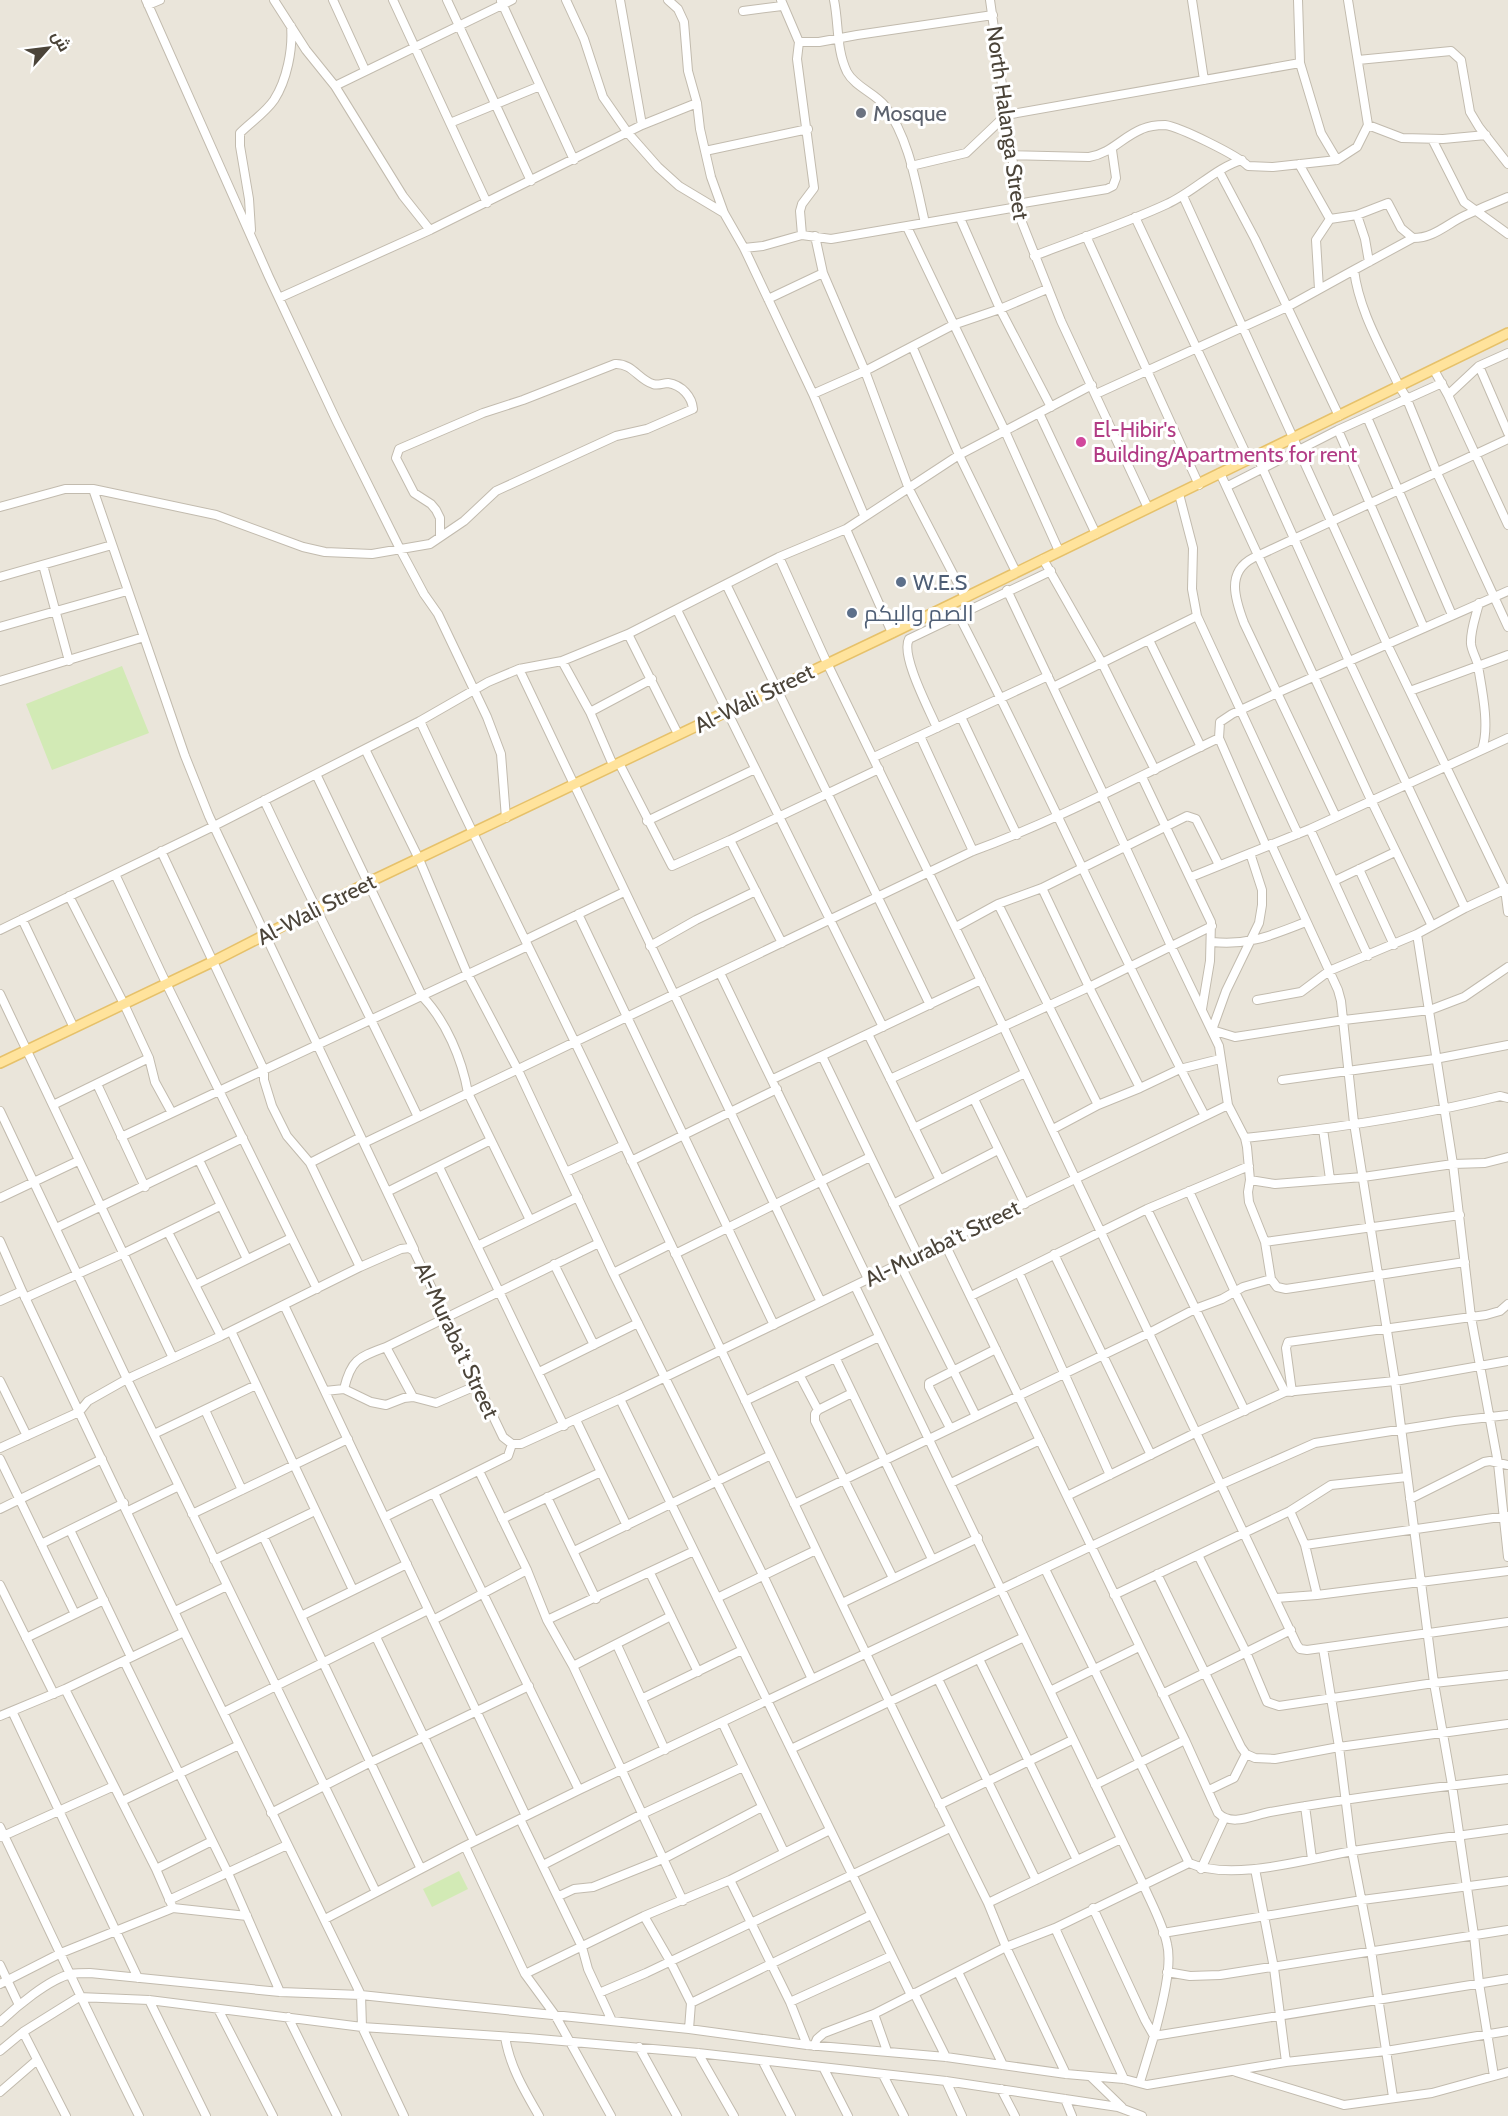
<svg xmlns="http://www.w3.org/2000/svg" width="1508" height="2116" viewBox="0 0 1508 2116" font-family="Cabin,Cairo,sans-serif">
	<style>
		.residential { fill: #eae5da }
		.green { fill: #d2eab5 }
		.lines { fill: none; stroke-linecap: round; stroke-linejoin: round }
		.minor-casing { stroke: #c2bbae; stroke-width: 10 }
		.major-casing { stroke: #e6c16a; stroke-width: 12 }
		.minor { stroke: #fff; stroke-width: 8 }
		.major { stroke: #ffe39c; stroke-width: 9 }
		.worship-dot { fill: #6b7280; stroke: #fff; stroke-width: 2 }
		.hotel-dot { fill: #d1479c; stroke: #fff; stroke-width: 2 }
		.service-dot { fill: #5c6f8a; stroke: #fff; stroke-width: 2 }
		.labels { text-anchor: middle; stroke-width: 6; stroke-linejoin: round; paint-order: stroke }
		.worship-label { font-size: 22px; fill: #5b616d; stroke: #fff; text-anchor: start }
		.street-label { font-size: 22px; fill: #4b4439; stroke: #fff }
		.hotel-label { font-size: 22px; fill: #b23c85; stroke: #fff; text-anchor: start }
		.service-label { font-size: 22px; fill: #4e5e75; stroke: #fff; text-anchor: start }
	</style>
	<rect width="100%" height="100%" fill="#f6f3ec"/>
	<path class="residential" d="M0,0H1508V2116H0Z"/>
	<path class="green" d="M122,666L149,733L52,770L26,704Z
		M459,1871L468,1889L432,1907L423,1889Z"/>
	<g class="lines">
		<defs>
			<path id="minor" d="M146,0L269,277L337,422L400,549L424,594L438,614L487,717L501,754L506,818
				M274,0L306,50L335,86L403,196L430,230
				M333,0L365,70
				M393,0L487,203
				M447,0L531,181
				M566,0L584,39L603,97L628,133L658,167L679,186L724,213
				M620,0L642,125
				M668,0L678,9L684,22L688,71L697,103L700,129L711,177L724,213L744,248L813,394L864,515
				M781,0L799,42L797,59L814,188L802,204L800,211L802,235
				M834,0C839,24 836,49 847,72C855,87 875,93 885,106C909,138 916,184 925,223
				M990,0L1021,220L1061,321L1148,508
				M1192,0L1204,80
				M1298,0L1300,63L1321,133L1337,160
				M501,1L574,160
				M148,5L160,0
				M743,11L782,6
				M799,42H819L857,35L993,15
				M1358,60L1451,51L1461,60L1470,112L1479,127L1508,164
				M335,86L512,0
				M450,123L540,86
				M1368,125L1402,138L1443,139L1486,135
				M1432,139L1464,202L1508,234
				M705,151L808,129
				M1011,155L1089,157C1112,153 1122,137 1142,129C1149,126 1157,125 1165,125C1180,127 1237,155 1248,166L1273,167L1337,160L1357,147L1368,125L1348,0
				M1299,164L1330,219
				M911,166L966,153L1006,115L1300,63
				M1219,171L1255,239L1339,416
				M1183,196L1387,644L1505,889L1508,912
				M1508,197C1493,203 1479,209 1464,216C1447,224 1434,238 1413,238L1354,270C1359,311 1382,349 1399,386L1406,397L1437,473L1508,627
				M1017,204L1107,189L1113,186L1116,178L1112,150
				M1357,215L1365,239L1369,262
				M1135,217L1249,460
				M960,218L1000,309L1051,407
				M907,227L1005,431L1059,551
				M251,230L249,199L240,146V133C251,122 265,113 274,100C287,80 293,49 291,26
				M815,236L823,273L865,371L909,489L965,597
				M1086,236L1199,485
				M744,248L763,246L802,235L831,239L1018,207
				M1034,256C1078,239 1124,224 1167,204C1192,193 1217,167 1242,160
				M1319,289L1316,240L1330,219L1357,215L1388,203L1401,228L1413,238
				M279,298L430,230L642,125L697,103
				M768,299L823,273
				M913,348L959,455L1016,572
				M1479,366L1508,433
				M1434,370L1448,395L1508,525
				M813,394L865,371L953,325L1000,309L1047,289
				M1096,394L1287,307L1354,270
				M1448,395L1479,366L1508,353
				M1039,413L1096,534
				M1367,417L1452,615
				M1338,430L1424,628
				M1257,456L1349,661L1465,908
				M1220,473L1371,800L1432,926
				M1228,486L1338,430L1442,383
				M93,489L185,756L209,816L414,1249
				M1179,494L1193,548L1192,589L1197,616L1298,834
				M0,507L65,489H93L216,515L303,547L325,552L372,554L430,544L464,521L496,491L616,436L647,429L693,409C692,397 682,385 668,383C663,383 658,386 653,384C639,380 632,363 615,364L523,400L483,413L399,449L396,458L414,493L431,504L436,510L440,518V537
				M846,529L892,633
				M779,557L827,663L1003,1026L1297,1645L1300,1649L1307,1650L1508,1622
				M1043,559L1102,663L1155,770
				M43,565L69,661
				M0,577L112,545
				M726,584L930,1005
				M1007,590L1104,795
				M1479,603C1476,616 1470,631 1471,644C1472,652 1477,659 1478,666C1482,690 1490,727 1482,749
				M677,610L883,1027
				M958,614C1044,780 1118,951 1205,1116
				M0,627L127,591
				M628,634L678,734
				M1149,640L1201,747
				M562,661L590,712L613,765
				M519,669L821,1302
				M0,681L144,637
				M1053,687L1197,616
				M1410,691L1508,655
				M590,712L652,679
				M961,717L1017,835
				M420,721C480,851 545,978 606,1107C732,1373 857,1639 988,1903L1006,1947L1066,2074
				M937,728C930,711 900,655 909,639L1051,571
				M920,736L973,851
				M365,749L419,859L467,973L518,1070L613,1273L763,1575L812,1679
				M874,757L1048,676
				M619,763L672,866L730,840L879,769
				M316,774L422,996C446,1021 462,1059 468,1093L530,1220
				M1142,777L1211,922L1210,961L1202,1009
				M1102,796L1171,946L1219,1046L1228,1105L1245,1138L1247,1147L1250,1180L1248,1192L1249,1202L1265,1242L1271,1279
				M264,800C314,907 368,1011 418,1117
				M1336,817L1244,623C1235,599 1226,572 1253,558L1508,439
				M647,821L755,769
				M1310,829L1368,956
				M730,840L782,943
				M1271,844L1338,990L1341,1001L1354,1123L1395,1381L1434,1683L1452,1785L1474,1935L1479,1983L1494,2076
				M1266,846L1219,738L1220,722L1232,714L1277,693L1508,591
				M161,851L264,1070V1080L272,1106L287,1136L310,1163L360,1267
				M1359,869L1394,945
				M115,874L166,983L317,1289
				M1191,877L1310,829L1508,738
				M1334,881L1395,852
				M1042,888L1089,987L1140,1088
				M1508,888L1465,908L1417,934L1453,1164L1471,1317L1498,1463L1508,1557
				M69,896L124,1004L149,1058L155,1082L172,1113
				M998,904L1098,1105
				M578,914L774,1325
				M22,919L74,1028
				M956,927L998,904L1042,888L1187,816L1196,819L1219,865
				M0,930L214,826L365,749L420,721L488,682L519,669L562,661L628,634L779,557L846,529L959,455L1092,385
				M525,940L624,892
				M1212,942C1249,946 1272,935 1306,922
				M650,946L696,920L756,891
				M720,973L868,1279
				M0,994L173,1358
				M1257,1000L1301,992L1329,971L1417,934
				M1212,1030L1235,1037L1344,1020L1430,1010L1464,997L1508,967
				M1212,1030L1226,991L1259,923L1262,905V890L1250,853
				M868,1034L940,1180
				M822,1056L918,1255
				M773,1079L981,980
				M890,1079L1089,987L1212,926
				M1282,1080L1435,1059L1508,1045
				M97,1084L145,1187
				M974,1099L1025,1204
				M53,1105L149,1058
				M0,1111L127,1379L376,1892
				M914,1128L1025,1073
				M1053,1129L1098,1105L1140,1088L1180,1069L1220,1059
				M1323,1129L1330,1179
				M121,1137L528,946
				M1245,1138C1330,1129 1416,1117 1500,1096L1508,1098
				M364,1143L973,851C1058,820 1137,777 1219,738
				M199,1160L247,1259
				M631,1161L777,1089
				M310,1163L361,1137
				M439,1167L564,1426
				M566,1172L624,1145
				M1250,1180L1275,1184L1363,1177L1453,1164L1485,1163L1508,1157
				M1189,1191L1235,1292L1285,1392
				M387,1192L491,1140
				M0,1198L78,1161
				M893,1204L998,1150
				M1147,1209L1245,1411
				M56,1228L243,1138
				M168,1232L221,1336
				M0,1241L22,1291L79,1412L0,1448
				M944,1242L1185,1740L1218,1813C1232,1827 1253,1815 1270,1812C1349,1798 1428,1788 1508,1779
				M1265,1242L1460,1215
				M477,1246L578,1197
				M675,1254L870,1157
				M1054,1254L1151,1455
				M554,1264L594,1345
				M900,1264L976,1416
				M613,1273L671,1244
				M1019,1273L1110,1475
				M195,1285L291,1238
				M855,1286L1143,1884C1151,1903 1163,1924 1167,1944C1173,1967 1160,2013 1154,2036L1145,2020L1093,1908
				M971,1296L1147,1209L1249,1166
				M25,1298L122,1254L220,1206
				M0,1301L22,1291
				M284,1305L526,1816
				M231,1331L353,1590
				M386,1347L599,1243
				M836,1359L932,1559
				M539,1372L638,1323
				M800,1376L818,1410
				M0,1381L27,1436
				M344,1389C351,1359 359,1357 386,1347L413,1397
				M325,1391L344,1389L371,1402L386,1405L404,1398L413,1397L436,1403L478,1385
				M1292,1392L1286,1348L1288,1342L1486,1315L1500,1311L1508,1304
				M852,1393L818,1410L815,1414V1421L893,1578
				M620,1399L911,1995
				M745,1401L879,1337
				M205,1410L242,1490
				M576,1420L627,1526
				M950,1428L929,1387V1383L996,1349
				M154,1434L256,1385
				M0,1459L75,1614
				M479,1471L527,1570L547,1620L573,1666L683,1901
				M951,1483L1040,1440
				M434,1493L579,1790
				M1067,1496L1195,1433L1285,1392L1395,1381L1508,1361
				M547,1497L596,1599
				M1410,1499L1484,1462L1490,1461L1508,1465
				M794,1504L1149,1333L1195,1309L1222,1299L1243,1287L1271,1279L1277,1287L1286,1289L1465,1262
				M0,1509L102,1459
				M128,1511L179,1486
				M1290,1511L1305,1545L1317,1595
				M192,1514L348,1439
				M385,1517L508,1456L512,1444
				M502,1519L601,1472
				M70,1530L131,1657
				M263,1536L421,1869
				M41,1544L124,1503
				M1305,1545L1507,1516
				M574,1551L771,1455
				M1198,1555L1246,1652L1267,1702L1279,1706L1434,1683L1508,1675
				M214,1560L315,1511
				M1045,1569L1189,1863C1232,1882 1307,1859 1353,1851C1404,1843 1456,1836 1508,1829
				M650,1573L698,1672
				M1157,1574L1241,1747L1246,1754L1255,1758L1275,1759L1339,1747L1508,1724
				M0,1585L54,1694
				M1114,1595L1290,1511L1331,1485L1407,1477
				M717,1598L816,1550
				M1276,1598L1317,1595L1508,1571
				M842,1603L978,1538
				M175,1611L227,1586
				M301,1616L407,1564
				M433,1620L527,1570
				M547,1620L694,1551
				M184,1632L361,1995L362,2027L404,2116
				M376,1637L474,1841
				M26,1638L104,1600
				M617,1645L665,1750
				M1323,1648L1339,1747L1352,1851L1371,1950L1393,2097
				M979,1659L1077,1860
				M124,1661L228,1873L280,1992
				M573,1666L671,1616
				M938,1679L1036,1880
				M65,1689L156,1869L173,1908
				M1050,1691L1139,1647
				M1162,1694L1291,1630
				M643,1698L742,1650
				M12,1711L138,1978
				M224,1712L428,1610
				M0,1716L65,1689L184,1632L79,1412L88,1401L127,1379L221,1336L360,1267L401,1249L409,1248L414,1251L503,1437L512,1444H521L620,1399L1228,1105
				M722,1722L784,1852
				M791,1749L1024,1637
				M1095,1785L1185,1740
				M1209,1790L1234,1778L1246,1754
				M122,1801L239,1745
				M939,1805L1072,1740
				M1305,1806L1312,1859
				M271,1813L371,1762L529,1686
				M520,1819L582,1947L588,1969L612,2021
				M0,1827C46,1923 91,2020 139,2116
				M1,1837L114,1786
				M465,1846L525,1974L555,2015L611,2116
				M543,1865L642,1814L743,1767
				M156,1869L212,1841
				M1201,1869L1224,1819
				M1255,1869L1274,1968L1286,2062
				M730,1880L790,2002L807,2045
				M559,1896L574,1889L593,1887L665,1858L762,1807
				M169,1900L287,1845
				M988,1903L1121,1839
				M644,1916L670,1961L691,2003L689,2029
				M325,1919L465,1846L579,1790L1222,1484L1315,1443L1455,1421L1508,1415
				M1055,1928L1124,2079
				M1163,1933L1362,1900L1508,1881
				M0,1965L19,2005
				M958,1972L1003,2065
				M1167,1972L1190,1976L1220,1975L1508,1930
				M525,1974L644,1916L730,1880L830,1830
				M0,1984L61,1953L173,1908L247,1916
				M599,1993L646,1973L950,1828
				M914,1993L946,2057
				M149,2000L206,2116
				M790,2002L891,1956
				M691,2003L871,1915
				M218,2009L273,2116
				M874,2014L887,2051
				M288,2017L337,2116
				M0,2022C16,2007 49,1979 71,1974C77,1973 84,1973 90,1973L280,1992L361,1995L446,2004L689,2029L807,2045L946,2057L1066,2074L1124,2079L1147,2085L1286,2062L1386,2051L1508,2031
				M23,2032L66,2116
				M505,2037C510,2067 524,2090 539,2116
				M814,2046L817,2039L824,2033L874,2014L1006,1947L1055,1928L1189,1863
				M639,2047L677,2116
				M0,2051L23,2032L79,1997L149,2000L362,2027L528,2038L698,2053L946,2081L1118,2107L1142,2116
				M698,2053L734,2116
				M763,2062L791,2116
				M824,2069L848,2116
				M1236,2072L1344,2105L1432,2093L1508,2072
				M883,2075L904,2116
				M1091,2077L1122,2107
				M946,2081L962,2116
				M1140,2082L1154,2036L1508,1979
				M1001,2089L1015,2116
				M0,2092L37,2060
				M1065,2099L1072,2116"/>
			<path id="major" d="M0,1063L212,962L367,883L892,633L1508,333"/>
		</defs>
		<use href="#minor" class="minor-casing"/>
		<use href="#major" class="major-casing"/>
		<use href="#minor" class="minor"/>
		<use href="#major" class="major"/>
	</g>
	<circle class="worship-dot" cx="861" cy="113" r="6"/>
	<circle class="hotel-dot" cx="1081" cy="442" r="6"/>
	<g class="service-dot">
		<circle cx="901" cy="582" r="6"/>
		<circle cx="852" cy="613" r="6"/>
	</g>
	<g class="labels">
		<g class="worship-label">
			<text x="873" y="121">Mosque</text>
		</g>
		<g class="street-label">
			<text transform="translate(1008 123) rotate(82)" y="8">North Halanga Street</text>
			<text transform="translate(754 698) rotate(-26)" y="8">Al-Wali Street</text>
			<text transform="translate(316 909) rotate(-27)" y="8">Al-Wali Street</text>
			<text transform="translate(942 1243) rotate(-26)" y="8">Al-Muraba't Street</text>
			<text transform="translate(457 1340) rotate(65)" y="8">Al-Muraba't Street</text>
		</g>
		<g class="hotel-label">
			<text x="1093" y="437">El-Hibir's<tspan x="1093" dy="25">Building/Apartments for rent</tspan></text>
		</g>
		<g class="service-label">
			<text x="913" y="590">W.E.S</text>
			<text x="864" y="621">الصم والبكم</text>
		</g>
	</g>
	<g transform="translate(48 48) rotate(62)" stroke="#ffffff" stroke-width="4.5" paint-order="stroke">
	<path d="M0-4.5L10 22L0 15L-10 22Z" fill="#4b4439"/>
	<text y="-9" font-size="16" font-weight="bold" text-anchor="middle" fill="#4b4439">ش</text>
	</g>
</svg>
